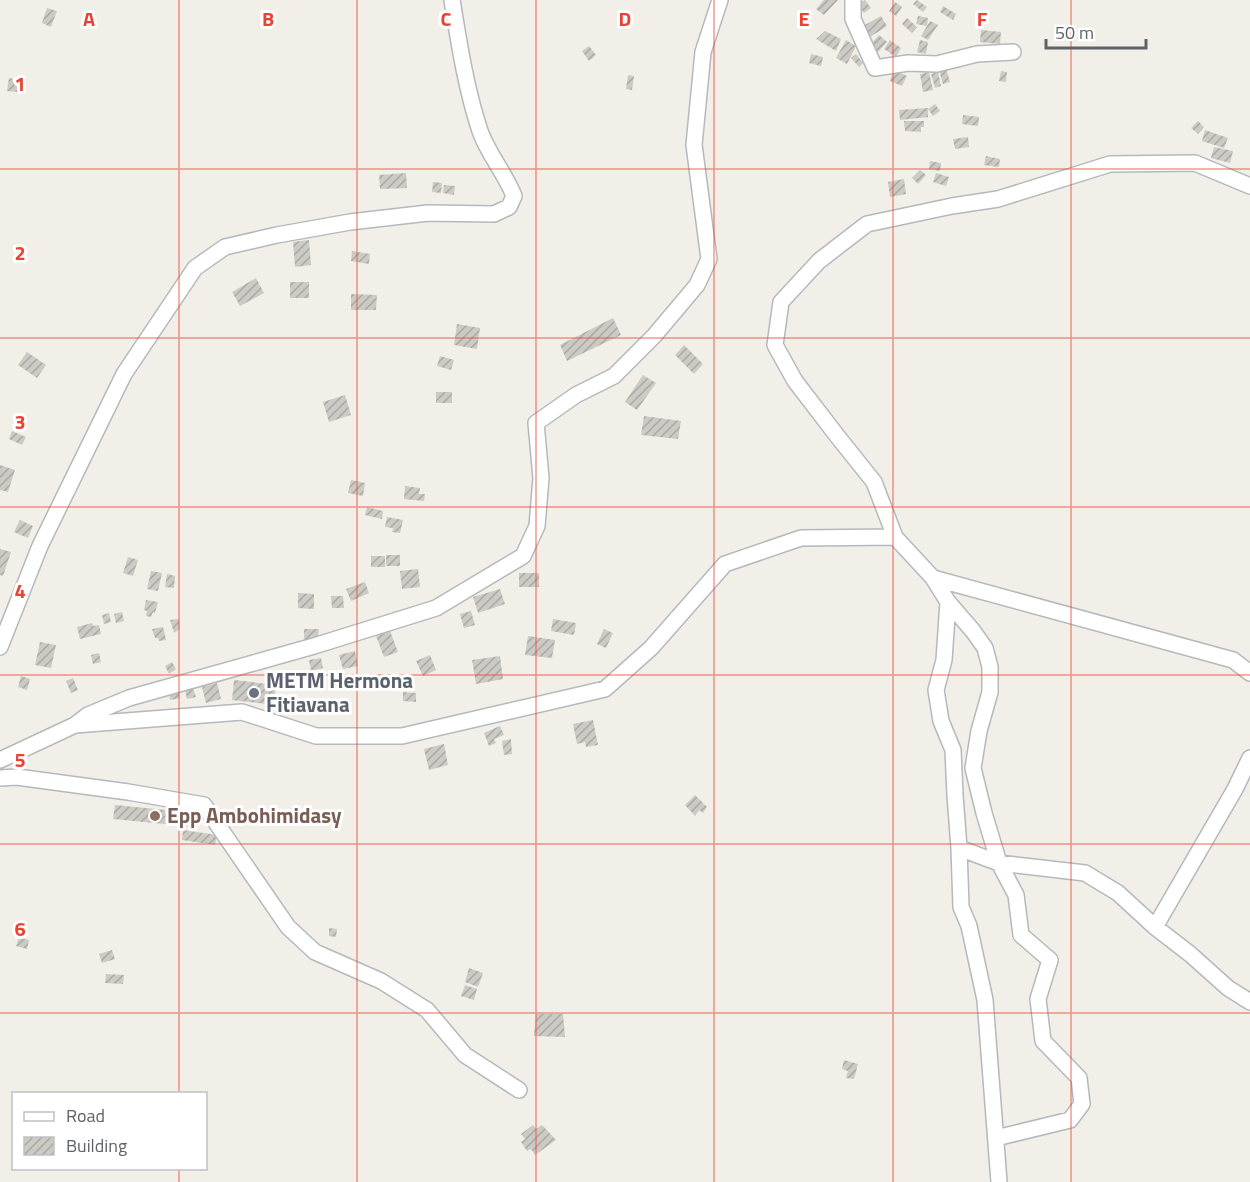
<svg xmlns="http://www.w3.org/2000/svg" width="1250" height="1182" viewBox="0 0 1250 1182" font-family="'Titillium Web',sans-serif">
	<style>
		.building { fill: url(#building-hatch) }
		.lines { fill: none; stroke-linecap: round; stroke-linejoin: round }
		.minor-casing { stroke: #b5b8bc; stroke-width: 18 }
		.minor { stroke: #fff; stroke-width: 15 }
		.grid { fill: none; stroke: #ea4335; stroke-width: 1.5; stroke-opacity: 0.55 }
		.worship-dot { fill: #6b7280; stroke: #fff; stroke-width: 2 }
		.education-dot { fill: #8d6e63; stroke: #fff; stroke-width: 2 }
		.labels { text-anchor: middle; stroke-width: 6; stroke-linejoin: round; paint-order: stroke }
		.worship-label { font-size: 21px; font-weight: bold; fill: #5b616d; stroke: #fff; text-anchor: start }
		.education-label { font-size: 21px; font-weight: bold; fill: #785e54; stroke: #fff; text-anchor: start }
		.grid-label { font-size: 20px; text-anchor: middle; font-weight: bold; fill: #ea4335; stroke: #fff; stroke-width: 6; stroke-linejoin: round; paint-order: stroke }
	</style>
	<defs>
		<pattern id="building-hatch" width="6" height="6" patternUnits="userSpaceOnUse" patternTransform="scale(1.5)"><rect width="6" height="6" fill="#cccac5"/><path d="M-1 1l2-2M0 6l6-6M5 7l2-2" fill="none" stroke="#a9a8a4"/></pattern>
	</defs>
	<rect width="100%" height="100%" fill="#f1efe8"/>
	<path class="building" d="M824,0H838L824,15L816,9Z
		M865,0L871,8L864,13L858,5Z
		M917,0L927,7L923,12L913,4Z
		M895,2L902,7L896,16L889,11Z
		M943,6L956,14L953,20L940,12Z
		M47,8L57,11L51,27L42,23Z
		M881,16L887,26L870,37L863,26Z
		M918,16L928,18L927,26L916,24Z
		M907,18L917,27L912,33L902,24Z
		M930,21L938,25L928,40L921,36Z
		M981,30L1001,32L1000,44L980,42Z
		M825,31L841,39L836,51L816,39Z
		M879,35L887,42L878,52L870,45Z
		M846,40L856,46L847,64L836,58Z
		M890,40L901,48L896,57L884,49Z
		M920,40L928,42L926,54L917,52Z
		M589,46L596,55L589,61L582,51Z
		M811,54L823,57L821,66L809,63Z
		M856,54L863,63L859,67L851,58Z
		M946,68L950,82L943,84L939,70Z
		M894,70L907,76L902,86L890,81Z
		M1001,71L1007,72L1006,82L999,81Z
		M929,72L933,90L923,92L920,74Z
		M938,72L941,86L935,88L931,74Z
		M628,75L634,76L632,90L626,89Z
		M9,78L18,80L17,92L7,91Z
		M935,104L940,111L933,116L928,109Z
		M928,108V117L900,120L899,110Z
		M963,115L979,117L978,126L962,124Z
		M904,121H924V127H921V132L905,131Z
		M1198,121L1204,127L1198,134L1191,128Z
		M1205,130L1228,138L1224,148L1202,141Z
		M968,137L969,147L955,149L953,139Z
		M1214,147L1233,151L1230,163L1211,158Z
		M986,156L1000,159L999,167L984,165Z
		M930,161L941,163L940,171L929,169Z
		M920,170L926,175L918,184L912,178Z
		M406,173L407,188L380,189L379,175Z
		M936,173L949,177L946,186L933,182Z
		M904,179L906,194L890,197L888,182Z
		M433,182L442,183L441,193L432,192Z
		M444,185L455,186L454,195L443,193Z
		M309,240L311,265L295,267L293,242Z
		M352,251L370,254L369,264L351,261Z
		M256,278L264,293L240,306L232,292Z
		M290,282H309V298H290Z
		M351,294L377,295L376,310H351Z
		M613,318L621,335L567,361L560,345Z
		M457,324L480,328L477,349L454,345Z
		M684,345L703,364L694,374L675,355Z
		M27,352L46,365L37,378L18,365Z
		M440,356L454,360L451,370L437,366Z
		M643,375L656,383L637,410L625,402Z
		M436,392H452V403H436Z
		M345,395L351,415L329,422L323,402Z
		M644,416L681,421L678,439L641,435Z
		M12,431L26,437L22,445L9,439Z
		M0,465L15,470L8,492L0,490Z
		M351,480L365,483L363,496L348,493Z
		M405,486L420,488L419,494H425L424,501L404,499Z
		M367,507L383,511L382,519L365,515Z
		M387,517L403,520L400,533L392,532L393,528L385,527Z
		M20,520L33,526L28,538L14,532Z
		M0,549L11,552L3,576L0,575Z
		M386,555H400V566H386Z
		M371,556H385V567H371Z
		M128,557L138,560L133,576L123,573Z
		M418,569L420,587L402,589L400,571Z
		M151,571L162,573L158,591L147,589Z
		M519,573H539V587H519Z
		M167,574L175,576L174,588L165,587Z
		M365,582L369,593L351,601L346,589Z
		M500,589L505,604L478,613L473,597Z
		M298,593L314,594V609L298,608Z
		M331,596H343L344,608H332Z
		M146,600L158,602L155,613L153,612L151,617L146,616L147,611L144,610Z
		M471,611L475,625L464,628L460,614Z
		M122,612L124,621L116,623L114,614Z
		M109,613L111,622L104,624L102,615Z
		M179,619L180,629L174,633L170,620Z
		M553,619L576,623L574,635L551,631Z
		M92,623L93,626L99,625L101,634L80,639L77,627Z
		M163,627L166,640L159,641L158,638H155L152,629Z
		M304,629H319L318,637H311V642H304Z
		M604,629L613,633L606,648L597,644Z
		M390,631L398,652L384,657L376,636Z
		M528,636L555,640L552,658L525,655Z
		M40,642L56,645L51,668L35,665Z
		M355,651L358,666L343,669L339,655Z
		M99,653L101,662L93,664L91,655Z
		M430,655L436,670L423,676L416,661Z
		M500,656L503,679L476,684L472,660Z
		M321,658L323,668L311,671L309,660Z
		M172,662L176,669L169,674L165,666Z
		M313,671L314,689H306V672Z
		M21,676L30,679L27,690L18,687Z
		M73,678L78,690L71,693L66,681Z
		M234,680L276,685L274,705L232,700Z
		M217,683L221,699L206,703L202,687Z
		M193,688L196,697L187,699L185,690Z
		M178,690L180,698L170,700L169,692Z
		M403,692L416,693V702L403,701Z
		M593,720L598,745L586,747L585,742L577,744L573,724Z
		M500,726L504,735L494,739L496,743L489,746L484,733Z
		M511,739L512,754L504,755L502,741Z
		M444,744L448,765L429,770L424,749Z
		M695,795L707,807L703,813L699,810L695,816L685,805Z
		M115,805L196,813L195,827L113,819Z
		M183,830L217,835L215,845L182,840Z
		M329,928L337,929L336,937L329,936Z
		M19,937L29,940L27,949L16,946Z
		M112,950L115,959L102,963L99,954Z
		M469,968L483,973L478,987L465,982Z
		M106,974L124,975L123,984L105,983Z
		M465,985L477,989L474,1000L461,996Z
		M536,1014H563L565,1037L534,1036Z
		M844,1060L858,1064L854,1079L846,1078L848,1071L842,1069Z
		M533,1125L536,1129L542,1125L556,1140L535,1155L531,1149L527,1151L521,1142L525,1139L521,1134Z"/>
	<g class="lines">
		<defs>
			<path id="minor" d="M853,0V19L875,68L908,63L937,64L977,54L1013,52
				M895,537L874,482L838,437L795,381L775,345L781,302L819,261L867,224L952,206L998,199L1110,164L1195,163L1250,186
				M933,578L1233,660L1250,673
				M948,602L944,660L936,690L941,721L953,750L955,795L959,848L961,907L969,926L985,1000L999,1182
				M0,647L40,546L124,374L195,268L225,247L277,235L350,222L428,213L494,214L509,207L514,196C505,173 488,154 480,131C466,89 459,43 452,0
				M75,725L242,712L316,736H402L605,689L651,648L725,564L801,538L895,537L933,578L948,602L973,631L985,648L990,667V692L979,731L973,768L984,813L999,863L1016,895L1021,935L1050,960L1038,999L1043,1041L1079,1078L1082,1104L1070,1120L996,1138
				M0,760L75,725L88,715L129,698L314,646L436,608L523,556L537,526L541,478L536,423L576,395L614,376L654,336L697,285L709,259L694,145L703,52L720,0
				M0,778L17,777L128,792L204,805L288,927L315,952L381,981L427,1010L465,1055L519,1090
				M959,848L999,863L1085,873L1118,893L1155,927L1190,954L1228,988L1250,1002
				M1155,927L1235,789L1250,758"/>
		</defs>
		<use href="#minor" class="minor-casing"/>
		<use href="#minor" class="minor"/>
	</g>
	<path class="grid" d="M179,0V1094M357,0V1182M536,0V1182M714,0V1182M893,0V1182M1071,0V1182M0,169H1250M0,338H1250M0,507H1250M0,675H1250M0,844H1250M0,1013H1250M179,1168V1182"/>
	<circle class="worship-dot" cx="254" cy="693" r="6"/>
	<circle class="education-dot" cx="155" cy="816" r="6"/>
	<g class="labels">
		<g class="worship-label">
			<text x="266" y="688">METM Hermona<tspan x="266" dy="24">Fitiavana</tspan></text>
		</g>
		<g class="education-label">
			<text x="167" y="823">Epp Ambohimidasy</text>
		</g>
	</g>
	<g class="grid-label">
		<text x="89" y="26">A</text>
		<text x="268" y="26">B</text>
		<text x="446" y="26">C</text>
		<text x="625" y="26">D</text>
		<text x="804" y="26">E</text>
		<text x="982" y="26">F</text>
		<text x="20" y="91">1</text>
		<text x="20" y="260">2</text>
		<text x="20" y="429">3</text>
		<text x="20" y="598">4</text>
		<text x="20" y="767">5</text>
		<text x="20" y="936">6</text>
	</g>
	<rect x="12" y="1092" width="195" height="78" fill="#ffffff" stroke="#bfc1c3" stroke-width="1.5"/>
	<rect x="24" y="1112" width="30" height="9" fill="#ffffff" stroke="#bfc1c3" stroke-width="1.5"/>
	<text x="66" y="1122" font-size="18" fill="#5f6368">Road</text>
	<rect x="24" y="1137" width="30" height="18" fill="url(#building-hatch)" stroke="#bfc1c3" stroke-width="1.5"/>
	<text x="66" y="1152" font-size="18" fill="#5f6368">Building</text>
	<path d="M1046 39v9h100v-9" fill="none" stroke="#5f6368" stroke-width="3"/>
	<text x="1055" y="39" font-size="18" fill="#5f6368" stroke="#ffffff" stroke-width="4.5" paint-order="stroke">50 m</text>
</svg>
